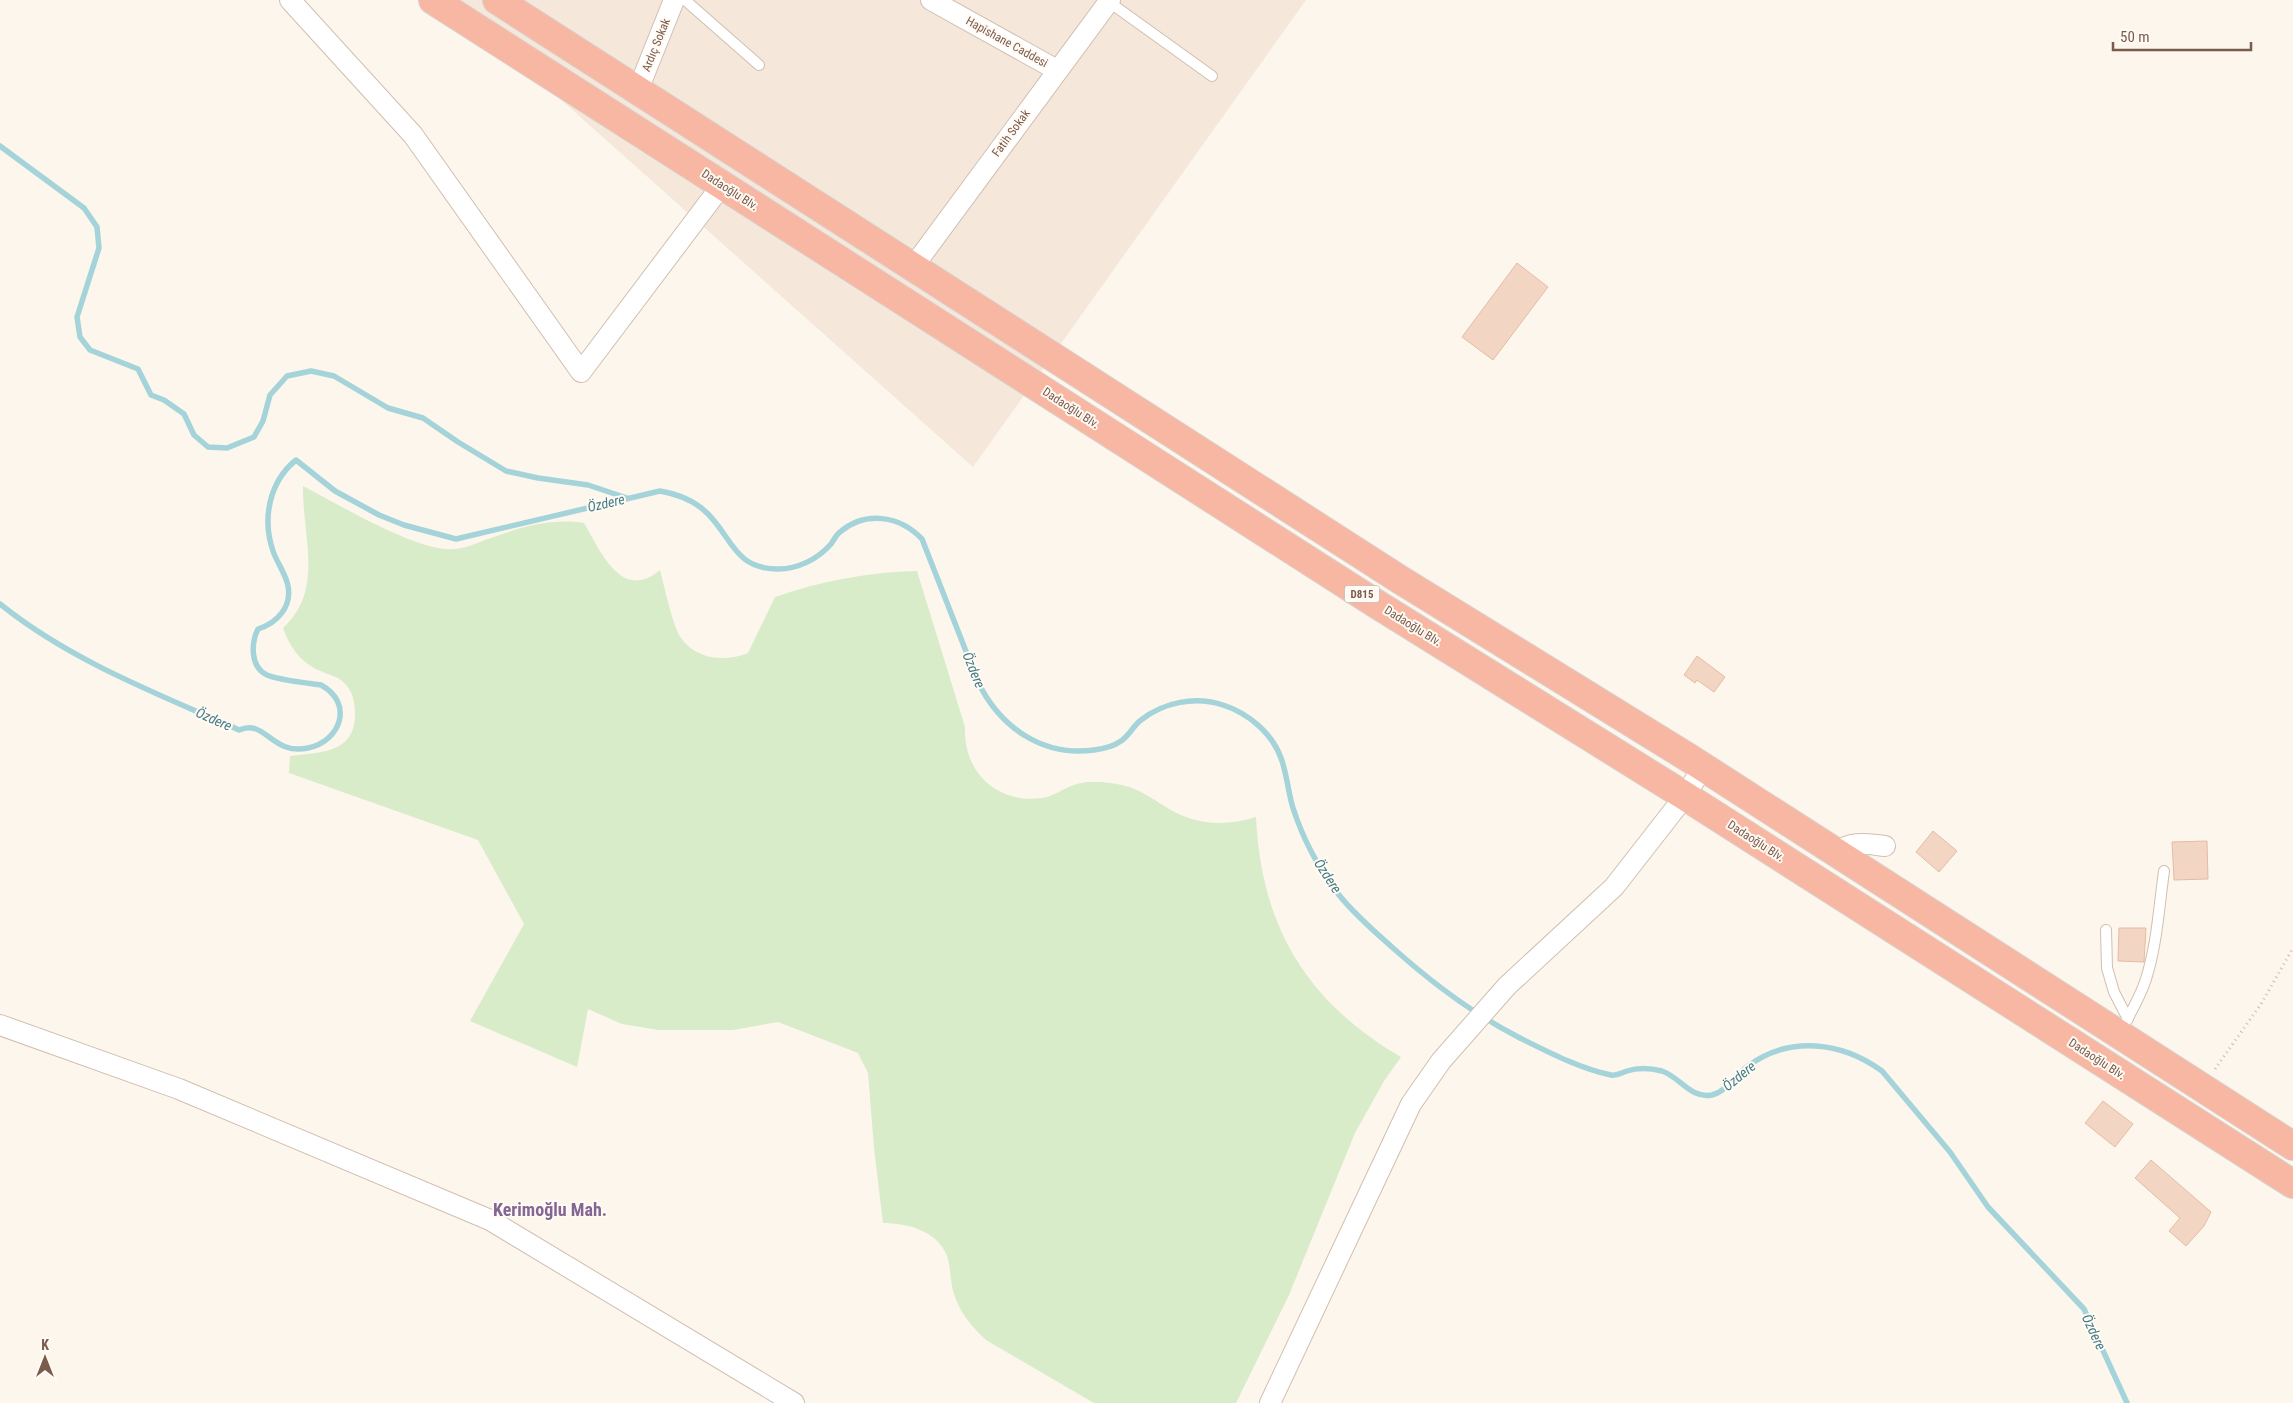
<svg xmlns="http://www.w3.org/2000/svg" width="2293" height="1403" viewBox="0 0 2293 1403" font-family="'Roboto Condensed',sans-serif">
	<style>
		.residential { fill: #f5e8da }
		.green { fill: #d8ecc9 }
		.lines { fill: none; stroke-linecap: round; stroke-linejoin: round }
		.stream { stroke: #a5d3da; stroke-width: 5.5 }
		.building { fill: #f3d5c3; stroke: #e6bba3 }
		.lane-casing { stroke: #d1beb0; stroke-width: 12 }
		.street-casing { stroke: #d1beb0; stroke-width: 22 }
		.highway-casing { stroke: #dad1cd; stroke-width: 30 }
		.path { stroke: #d9b8a5; stroke-width: 3; stroke-dasharray: 1 4; stroke-linecap: butt }
		.lane { stroke: #fff; stroke-width: 10 }
		.street { stroke: #fff; stroke-width: 20 }
		.highway { stroke: #f7b7a3; stroke-width: 28 }
		.labels { text-anchor: middle; stroke-width: 4; stroke-linejoin: round; paint-order: stroke }
		.shield { fill: #fffaf3; stroke: #a28b7f; stroke-width: 1 }
		.shield-label { font-size: 11px; font-weight: bold; fill: #7a5c4d }
		.street-label { font-size: 12px; fill: #7a5c4d; stroke: #fffaf3 }
		.water-label { font-size: 14px; font-style: italic; fill: #437c86; stroke: #fffaf3 }
		.district-label { font-size: 18px; font-weight: bold; fill: #846695; stroke: #fffaf3 }
	</style>
	<rect width="100%" height="100%" fill="#fdf6ec"/>
	<path class="residential" d="M449,0H1306L973,467Z"/>
	<path class="green" d="M303,486C336,503 419,553 454,549C467,548 479,542 491,538C522,527 550,518 584,523C600,550 621,603 660,570C664,585 673,627 681,638C696,660 726,662 748,653L775,597C822,581 868,572 917,571L965,727C963,772 997,804 1042,798C1055,796 1065,787 1077,784C1091,780 1108,782 1122,785C1139,789 1151,798 1166,807C1193,825 1225,827 1256,817C1261,927 1307,1002 1401,1057L1384,1081L1355,1133L1289,1295L1236,1403H1094L986,1340C972,1327 960,1313 954,1294C950,1282 951,1268 947,1256C938,1231 907,1223 883,1223L874,1148L868,1073L858,1053L778,1022L733,1030H659L622,1024L588,1009L577,1067L470,1021L524,924L478,840L289,773L290,756C320,752 355,754 355,714C355,703 353,693 346,685C340,677 332,676 323,672C303,665 290,648 283,628C325,590 302,536 303,486Z"/>
	<g class="lines">
		<path class="stream" d="M0,146L84,208L97,227L99,248L77,317L80,337L90,350L138,369L151,395L164,400L184,414L194,435L208,447L227,448L254,437L263,421L270,395L287,376L311,371L334,376L388,408L423,418L458,442L506,471L538,478L588,485L627,498
			M0,604C71,661 156,693 239,730C265,718 272,756 308,748C341,741 354,703 321,685C307,683 278,680 267,675C250,667 251,643 258,629C277,623 292,607 288,586C286,574 277,563 273,551C262,519 269,482 296,460L335,491L379,515L404,525L456,539L660,491C677,494 694,500 707,513C732,537 734,569 778,569C798,569 818,559 831,544C834,540 836,535 840,532C866,510 900,516 922,539L978,682C1000,727 1042,757 1094,750C1102,749 1114,746 1121,741C1129,736 1133,726 1141,720C1164,702 1195,696 1223,705C1248,713 1272,733 1281,758C1287,774 1288,792 1293,808C1303,839 1319,869 1339,895C1355,915 1374,931 1393,948C1432,983 1473,1014 1520,1038C1548,1052 1581,1069 1611,1075C1617,1076 1621,1073 1627,1071C1639,1067 1650,1068 1662,1071C1680,1077 1690,1099 1712,1095C1727,1091 1736,1075 1748,1066C1790,1035 1842,1042 1882,1071L1950,1152L1988,1207L2084,1309L2127,1403"/>
	</g>
	<path class="building" d="M1517,263L1548,287L1493,360L1462,337Z
		M1697,656L1725,677L1714,692L1697,680L1695,683L1684,675Z
		M1933,831L1957,851L1939,872L1916,852Z
		M2207,841L2208,879L2174,880L2172,842Z
		M2119,928H2146L2144,962L2118,961Z
		M2103,1101L2133,1124L2115,1147L2085,1123Z
		M2151,1160L2211,1212L2204,1226L2186,1246L2169,1231L2180,1218L2135,1178Z"/>
	<g class="lines">
		<defs>
			<path id="lane" d="M685,0L759,65
				M1109,2L1212,76
				M2106,930L2107,968L2114,992L2128,1019
				M2119,1034C2129,1016 2140,998 2146,979C2157,944 2159,907 2164,871"/>
			<path id="street" d="M290,0L413,135L581,372L722,185
				M931,0L1057,70
				M638,90L674,0
				M913,267L1110,0
				M1836,853C1851,840 1867,844 1885,846
				M0,1025L179,1089L490,1220L794,1403
				M1270,1403L1411,1104L1441,1061L1507,986L1614,887L1685,796L1703,767"/>
			<path id="highway" d="M433,0L1375,603L1685,796L2293,1184
				M497,0L1399,579L1689,758L2293,1146"/>
		</defs>
		<use href="#lane" class="lane-casing"/>
		<use href="#street" class="street-casing"/>
		<use href="#highway" class="highway-casing"/>
		<path class="path" d="M2215,1069L2261,1004L2293,948"/>
		<use href="#lane" class="lane"/>
		<use href="#street" class="street"/>
		<use href="#highway" class="highway"/>
	</g>
	<g class="labels">
		<rect class="shield" x="1344.5" y="585.5" width="35" height="17" rx="4"/>
		<g class="shield-label">
			<text x="1362" y="598">D815</text>
		</g>
		<g class="street-label">
			<text transform="translate(1007 42) rotate(29)" y="4">Hapishane Caddesi</text>
			<text transform="translate(656 45) rotate(-68)" y="4">Ardıç Sokak</text>
			<text transform="translate(1011 133) rotate(-54)" y="4">Fatih Sokak</text>
			<text transform="translate(730 190) rotate(33)" y="4">Dadaoğlu Blv.</text>
			<text transform="translate(1071 408) rotate(33)" y="4">Dadaoğlu Blv.</text>
			<text transform="translate(1413 626) rotate(32)" y="4">Dadaoğlu Blv.</text>
			<text transform="translate(1756 841) rotate(33)" y="4">Dadaoğlu Blv.</text>
			<text transform="translate(2097 1059) rotate(33)" y="4">Dadaoğlu Blv.</text>
		</g>
		<g class="water-label">
			<text transform="translate(606 503) rotate(-13)" y="5">Özdere</text>
			<text transform="translate(974 670) rotate(68)" y="5">Özdere</text>
			<text transform="translate(214 719) rotate(24)" y="5">Özdere</text>
			<text transform="translate(1328 876) rotate(57)" y="5">Özdere</text>
			<text transform="translate(1739 1076) rotate(-39)" y="5">Özdere</text>
			<text transform="translate(2094 1332) rotate(65)" y="5">Özdere</text>
		</g>
		<g class="district-label">
			<text x="550" y="1216">Kerimoğlu Mah.</text>
		</g>
	</g>
	<g transform="translate(45 1358)" stroke="#fffaf3" stroke-width="4" paint-order="stroke">
	<path d="M0-4L9 19L0 12L-9 19Z" fill="#7a5c4d"/>
	<text y="-8" font-size="14" font-weight="bold" text-anchor="middle" fill="#7a5c4d">K</text>
	</g>
	<path d="M2113 42v8h138v-8" fill="none" stroke="#7a5c4d" stroke-width="2.5"/>
	<text x="2120" y="42" font-size="15" fill="#7a5c4d" stroke="#fffaf3" stroke-width="4" paint-order="stroke">50 m</text>
</svg>
